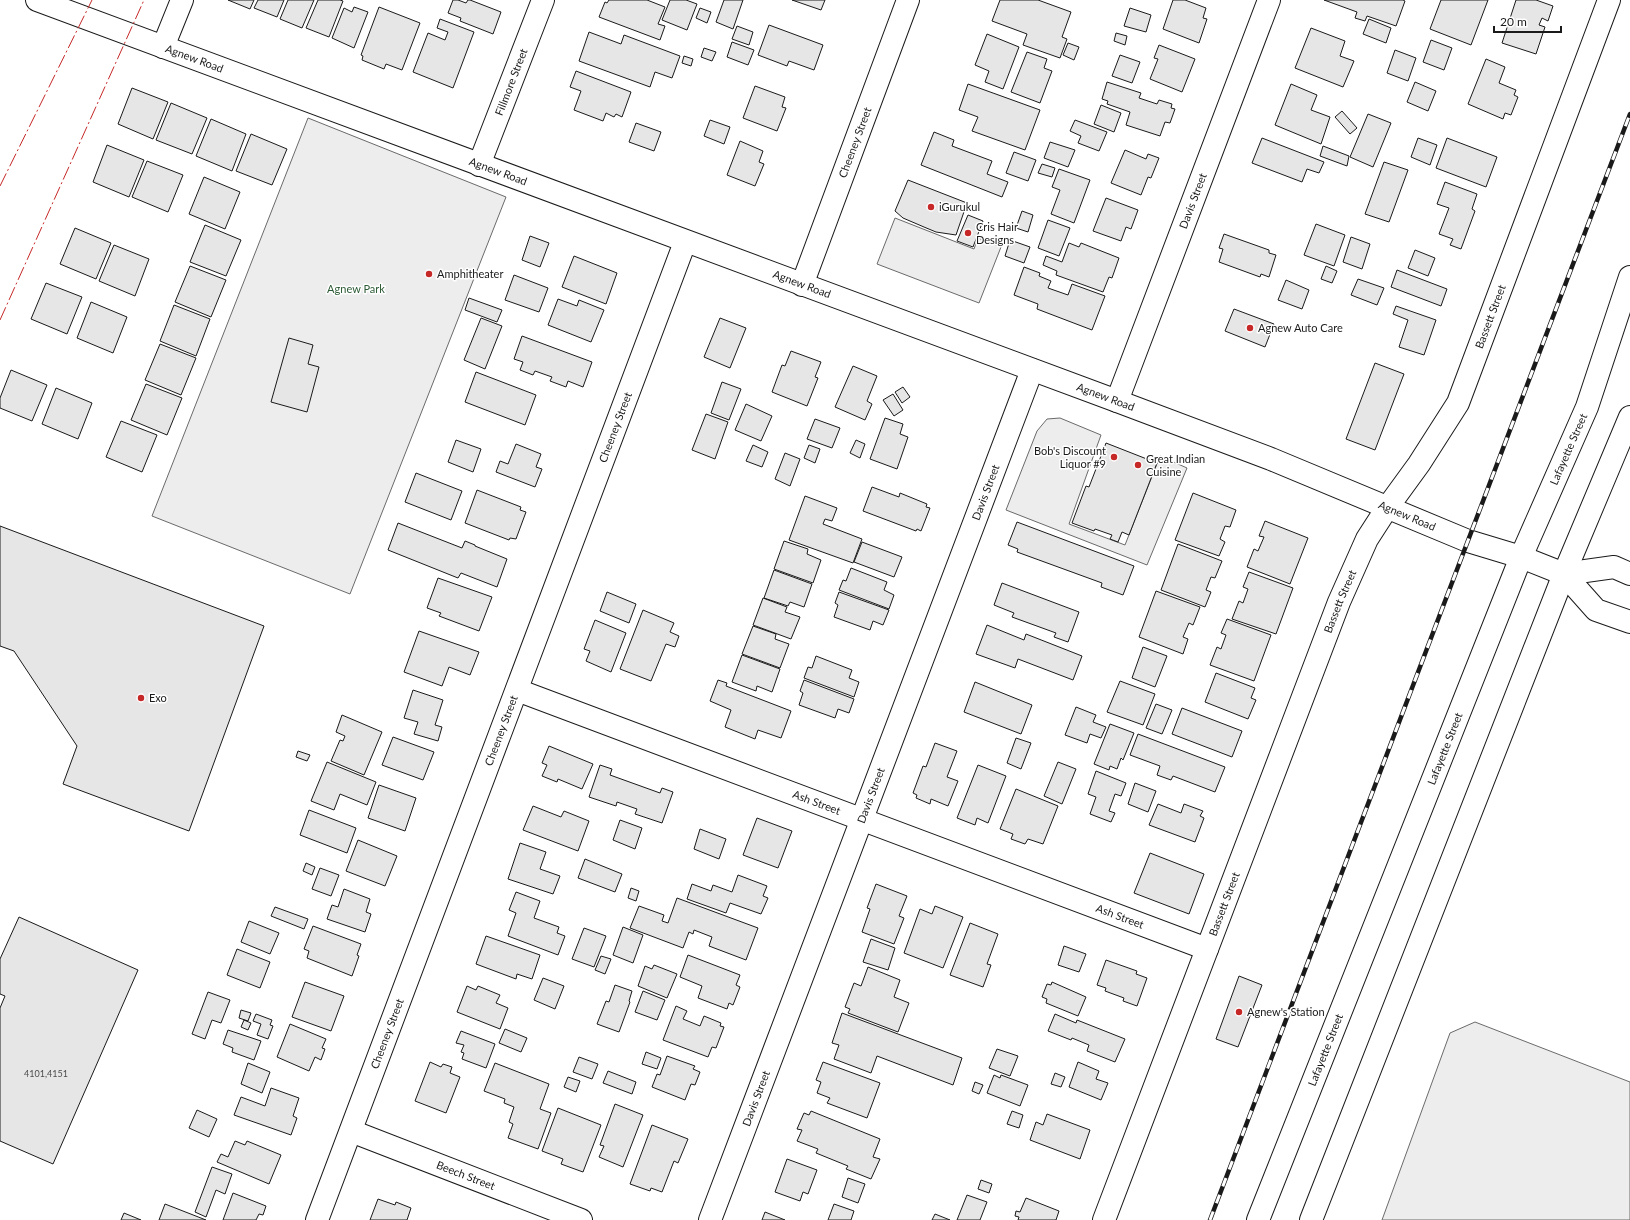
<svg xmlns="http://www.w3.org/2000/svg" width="1630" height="1220" viewBox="0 0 1630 1220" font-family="Lato,sans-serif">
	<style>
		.built { fill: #ededed; stroke: #6a6a6a }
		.building { fill: #e6e6e6; stroke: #1a1a1a }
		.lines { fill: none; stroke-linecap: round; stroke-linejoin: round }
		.minor-casing { stroke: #1a1a1a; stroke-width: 24 }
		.major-casing { stroke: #1a1a1a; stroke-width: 24 }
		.minor { stroke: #fff; stroke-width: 22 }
		.major { stroke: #fff; stroke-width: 22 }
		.rail-casing { stroke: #1a1a1a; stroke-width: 4.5 }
		.rail { stroke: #fff; stroke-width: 3; stroke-dasharray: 9; stroke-linecap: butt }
		.power { stroke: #c62828; stroke-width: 1; stroke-dasharray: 14 3 2 3; stroke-linecap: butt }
		.poi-dot { fill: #c62828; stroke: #fff; stroke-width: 1.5 }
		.labels { text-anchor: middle; stroke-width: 3; stroke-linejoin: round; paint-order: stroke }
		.number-label { font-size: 9px; fill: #4d4d4d }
		.street-label { font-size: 11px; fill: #1a1a1a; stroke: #fff }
		.poi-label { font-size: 11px; fill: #1a1a1a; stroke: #fff; text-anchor: start }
		.park-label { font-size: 11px; fill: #2b5a34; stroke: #fff }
	</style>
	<rect width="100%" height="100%" fill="#fff"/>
	<path class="built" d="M308,118L506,197L350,594L152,516Z
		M895,218L974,249L978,238L1001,247L979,303L877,264Z
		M1060,418L1101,435L1069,524L1125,545L1160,456L1187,468L1147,565L1006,510L1037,431L1047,419Z
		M1475,1022L1630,1082V1220H1382L1450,1033Z"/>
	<path class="building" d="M228,0H254L250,9Z
		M258,0H284L277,17L254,8Z
		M288,0H314L302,28L280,19Z
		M318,0H340L343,1L329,37L306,28Z
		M453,0H458L466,3L468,0H470L501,12L493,34L460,21L461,18L448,13Z
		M609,0H647L665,7L658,24L665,26L660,40L599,17L605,2L607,3Z
		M670,0H686L697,4L687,30L662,20Z
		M724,0H743L733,29L716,22Z
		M792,0H825L821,10Z
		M1000,0H1038L1071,12L1062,37L1067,39L1060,58L1023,45L1027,34L992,21Z
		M1173,0H1185L1206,8L1203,18L1207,19L1199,43L1163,29Z
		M1324,0H1403L1405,1L1396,26L1367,16L1365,21L1355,18L1357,12Z
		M1441,0H1488L1471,45L1430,29Z
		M1516,0H1536L1553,6L1548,21L1542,18L1539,25L1545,27L1536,54L1502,43Z
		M354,7L368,12L354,48L332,38L344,8L352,12Z
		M379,7L420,23L402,70L386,64L384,69L362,60L363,56L361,55Z
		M700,8L711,12L707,23L696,18Z
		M1130,8L1151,15L1146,32L1124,26Z
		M440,19L474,32L453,88L413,72L428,33L445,40L448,32L437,28Z
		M1369,19L1391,28L1386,43L1363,34Z
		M769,25L823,45L814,70L789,61L787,66L758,55Z
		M737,26L753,32L749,45L732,39Z
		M1311,28L1345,41L1340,56L1354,61L1343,87L1295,68Z
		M589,32L621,44L624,35L680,56L672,78L655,72L650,87L579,61Z
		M1116,33L1127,36L1125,45L1114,41Z
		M987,34L1019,47L1003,89L985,82L989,71L975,65Z
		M1431,40L1452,48L1444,70L1423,62Z
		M732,42L754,50L748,65L727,57Z
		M1068,43L1079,47L1074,60L1063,55Z
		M1159,45L1195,59L1182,92L1150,79L1158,59L1154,58Z
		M704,48L716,52L712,61L701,57Z
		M1395,50L1416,58L1408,81L1387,73Z
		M1027,52L1047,59L1044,68L1052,71L1040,103L1011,92Z
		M1120,55L1140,62L1132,83L1112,76Z
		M684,56L693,59L691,66L682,63Z
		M1486,59L1505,67L1499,83L1516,90L1514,95L1518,97L1511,115L1505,113L1503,119L1468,104Z
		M576,71L631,92L622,117L616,114L614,117L606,113L603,121L574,110L581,91L570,87Z
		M1107,82L1141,93L1139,98L1157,104L1159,100L1172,104L1171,108L1175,109L1170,123L1165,122L1160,136L1126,125L1130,112L1107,104L1108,101L1102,99Z
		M1415,82L1436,91L1428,111L1407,102Z
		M968,84L1040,110L1025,150L972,131L978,117L959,110Z
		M1291,84L1317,95L1311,110L1330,117L1321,144L1275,125Z
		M755,86L785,97L782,107L786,108L777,131L743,118Z
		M132,88L168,102L153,139L118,124Z
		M171,103L207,118L192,154L156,140Z
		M1101,105L1121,113L1114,132L1094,124Z
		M1342,111L1357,128L1350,134L1335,117Z
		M1368,114L1391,123L1373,167L1350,157Z
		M211,119L246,134L232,171L196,156Z
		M710,120L730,127L724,144L704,136Z
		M1075,120L1107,132L1099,151L1078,143L1081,136L1070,131Z
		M636,123L661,132L654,151L629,142Z
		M934,132L954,140L952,146L992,161L987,174L1008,182L1002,197L921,165Z
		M251,134L287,149L272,185L236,171Z
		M1262,138L1324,162L1319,173L1307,169L1302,182L1252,163Z
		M1418,138L1437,145L1430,165L1411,157Z
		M1447,138L1497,157L1486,187L1436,168Z
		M740,141L763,151L759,162L764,164L755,186L727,175Z
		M1050,142L1075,150L1068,167L1044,158Z
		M107,145L144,160L129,197L93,182Z
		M1323,146L1349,156L1347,166L1320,156Z
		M1125,150L1146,159L1148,154L1159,158L1151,178L1148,177L1141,195L1111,183Z
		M1014,152L1036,160L1028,181L1006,173Z
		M147,161L183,175L168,212L132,197Z
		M1384,162L1408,170L1389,222L1365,214Z
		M1042,164L1055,168L1052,177L1038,173Z
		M1059,169L1090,180L1074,223L1051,214L1060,190L1052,187Z
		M204,177L240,192L225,229L189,214Z
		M908,180L967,203L956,235L936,232L924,227L903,218L895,211Z
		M1445,182L1477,194L1472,209L1475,211L1461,249L1450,245L1453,239L1439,234L1449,208L1437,204Z
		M1106,198L1138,210L1131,229L1126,227L1121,241L1093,231Z
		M1022,211L1033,215L1028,232L1016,228Z
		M968,215L983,221L973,247L957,241Z
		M1048,220L1070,228L1059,256L1038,248Z
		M1316,224L1345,235L1334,266L1304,255Z
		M205,225L241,240L226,276L190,262Z
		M75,228L111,243L96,279L60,264Z
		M1224,234L1269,250V253L1276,255L1269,277L1261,274L1260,277L1219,262L1223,249L1219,248Z
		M530,236L549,243L540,267L522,260Z
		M1351,237L1370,244L1362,269L1343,262Z
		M1010,240L1030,247L1024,263L1005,256Z
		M1069,243L1079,247L1081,243L1119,258L1112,278L1109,277L1103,292L1056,275L1057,271L1043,265L1046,256L1062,262Z
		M114,245L149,259L135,296L99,281Z
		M1415,250L1435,258L1428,276L1408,268Z
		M574,256L617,273L606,304L562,287Z
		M190,266L226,280L211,317L175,302Z
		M1326,266L1337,271L1332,283L1321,279Z
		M1024,267L1040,273L1039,276L1051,281L1048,288L1068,295L1072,284L1105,296L1092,330L1037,309L1038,304L1014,295Z
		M1397,270L1447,289L1441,306L1391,287Z
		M514,275L548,288L539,312L505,300Z
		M1358,279L1384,288L1377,305L1351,295Z
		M1286,280L1309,290L1302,309L1278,300Z
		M46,283L82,297L67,334L31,319Z
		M469,298L502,310L497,322L465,310Z
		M558,299L577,306L579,300L604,310L591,342L548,325Z
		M91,302L127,317L113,353L77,338Z
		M174,305L210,319L196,356L160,341Z
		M1396,306L1436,320L1424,355L1399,347L1408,320L1393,314Z
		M1234,309L1274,324L1265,347L1225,331Z
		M481,318L502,326L485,369L464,360Z
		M720,318L746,328L730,368L704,357Z
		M522,336L592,362L583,387L568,381L566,387L550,381L552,377L535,371L533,375L520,370L523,362L514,359Z
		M289,338L313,345L308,364L319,367L307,412L271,402Z
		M160,344L196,358L181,395L145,380Z
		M791,351L821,362L815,377L818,378L807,406L772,392L782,365L785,366Z
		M1375,363L1404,374L1375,450L1346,439Z
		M853,366L877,376L867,401L872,404L865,420L835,407Z
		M11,370L47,385L32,421L0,408V398Z
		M476,372L536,395L525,425L465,402Z
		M722,382L741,389L729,420L711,413Z
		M146,384L182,398L167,435L131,420Z
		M903,387L910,397L902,403L895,392Z
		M56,388L92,403L78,439L42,424Z
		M893,394L903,410L894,416L883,400Z
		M746,404L772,416L761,441L735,430Z
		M706,414L728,422L715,459L692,450Z
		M885,418L903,424L900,434L908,437L897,469L870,459Z
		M815,419L840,428L832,448L807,439Z
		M121,421L157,435L142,472L106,457Z
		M456,440L481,449L473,472L448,462Z
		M856,440L865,444L860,458L850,453Z
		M1106,443L1157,463L1129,535L1122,532L1118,542L1110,539L1112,535L1095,529L1094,531L1072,523L1086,486L1089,487Z
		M516,444L541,454L536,467L542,469L535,487L496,472L500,461L508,464Z
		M753,445L768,452L762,467L746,461Z
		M809,445L820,449L815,463L804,458Z
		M785,453L800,459L790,486L775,479Z
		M416,473L462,491L451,520L405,502Z
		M872,487L899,497L900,493L927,504L926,507L930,508L921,531L917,529L916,531L863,511Z
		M477,490L521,507L520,510L526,512L516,539L510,538L509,540L465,523Z
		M1193,493L1236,510L1230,527L1225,526L1220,539L1225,542L1219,556L1175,540Z
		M805,496L837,508L832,521L825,519L823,524L862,539L853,563L789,540Z
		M1265,521L1308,538L1290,584L1247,567L1254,549L1258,551L1264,537L1259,536Z
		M1017,522L1134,566L1123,595L1101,587L1102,583L1017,552L1018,549L1008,545Z
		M398,523L462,548L465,541L475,545V546L507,559L497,587L461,573L458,578L388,550Z
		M0,526L264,626L189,831L63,784L77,746L14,651L0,646Z
		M784,541L808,549L807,554L821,560L813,583L774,569Z
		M862,542L902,557L894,577L854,562Z
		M1178,544L1222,561L1215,578L1211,577L1206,590L1211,592L1205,607L1161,590Z
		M851,568L887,582L884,590L894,595L889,609L839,590L843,580L846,581Z
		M774,570L812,584L804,607L790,602L788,606L764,598Z
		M1249,572L1293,588L1276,634L1232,619L1239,601L1243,603L1248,589L1243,587Z
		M438,578L492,597L479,631L439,616L441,613L427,608Z
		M1002,583L1079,612L1068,642L1054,637L1056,633L1012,617L1014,613L994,605Z
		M1156,591L1200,607L1193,625L1189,623L1183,637L1188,639L1183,654L1139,637Z
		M607,592L636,604L629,623L600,611Z
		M839,592L889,610L883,625L873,621L870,630L834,617L838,605L835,603Z
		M763,598L787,607L785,612L800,617L791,639L753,625Z
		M643,610L674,623L670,632L679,636L675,647L666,644L651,681L620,669Z
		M1227,619L1271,635L1254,681L1210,665L1217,647L1221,649L1226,635L1221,633Z
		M595,620L626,633L611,672L586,661L590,651L584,649Z
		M987,625L1024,640L1026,634L1082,656L1073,680L1018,659L1015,668L976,654Z
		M753,626L776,634L775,639L789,644L780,668L742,654Z
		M419,631L479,652L470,675L449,667L442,686L404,672Z
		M1143,647L1167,656L1155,687L1132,678Z
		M742,655L780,669L772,692L757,686L756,691L732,682Z
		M816,656L852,670L849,678L859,682L854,697L804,678L808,667L812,668Z
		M1216,673L1255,688L1251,698L1256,700L1248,719L1205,702Z
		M718,680L727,683L726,686L791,711L781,738L758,730L755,739L725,727L731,710L710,701Z
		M804,680L854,699L849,713L838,709L835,718L799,705L803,693L800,691Z
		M1120,681L1155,694L1143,725L1107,712Z
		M975,682L1032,705L1021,734L964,712Z
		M413,690L443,700L435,725L442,727L438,741L414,734L418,722L404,718Z
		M1156,704L1172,710L1162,734L1146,728Z
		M1076,707L1096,715L1093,722L1106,727L1101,738L1090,734L1087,743L1065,735Z
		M1182,708L1242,731L1232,757L1172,734Z
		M342,715L382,732L364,775L331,761L340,740L343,741L345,736L336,732Z
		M1110,724L1134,733L1123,760L1121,758L1117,769L1110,766L1109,770L1094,764Z
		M1138,734L1225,767L1215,792L1173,776L1171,780L1157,775L1160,766L1130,755Z
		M393,737L434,752L423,780L382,765Z
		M1016,738L1031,743L1021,769L1007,763Z
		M935,743L957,751L947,777L958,781L948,806L931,799L930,804L916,798L917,795L913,793L923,766L926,767Z
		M549,746L593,764L582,789L558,779L557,782L542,776L547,765L542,763Z
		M298,751L310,755L307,761L296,757Z
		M327,762L376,782L367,805L340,794L334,810L311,801Z
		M1058,762L1076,769L1062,804L1044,796Z
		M600,765L612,769L610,775L660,793L662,788L673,792L662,823L635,814L637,809L617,802L616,806L589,797Z
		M978,765L1006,776L988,823L977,818L975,825L957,818Z
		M1096,771L1126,783L1121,796L1115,794L1109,811L1115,813L1111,822L1090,814L1096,797L1088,794Z
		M1135,783L1156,791L1148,812L1128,804Z
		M379,785L416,798L405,831L368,818Z
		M1016,789L1058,806L1043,844L1028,839L1025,844L1011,839L1013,834L1000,829Z
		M1158,804L1181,813L1184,804L1203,811L1200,816L1204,818L1195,842L1149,825Z
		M533,806L561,817L564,811L589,821L578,851L523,830Z
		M309,810L356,828L347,853L300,835Z
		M757,818L792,831L778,868L743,855Z
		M620,820L642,828L635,849L613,840Z
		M700,829L726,839L719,859L694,849Z
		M358,840L397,856L385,886L346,871Z
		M520,843L546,852L540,869L560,876L553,894L508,879Z
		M1150,853L1204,874L1189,914L1134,893Z
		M585,859L622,874L615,892L578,878Z
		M306,863L315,867L312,875L303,871Z
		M320,868L339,875L331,896L312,889Z
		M738,875L767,886L763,896L768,898L761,914L730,903L726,913L687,899L692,884L711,891L713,885L732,892Z
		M876,884L907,896L899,916L904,918L894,944L862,932L870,909L867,908Z
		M631,888L639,891L636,901L628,898Z
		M344,889L370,899L366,912L371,914L365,932L327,919L332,905L338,907Z
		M516,892L540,901L534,918L559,927L557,933L565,936L558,955L508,936L516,913L509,910Z
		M677,898L758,928L746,960L709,946L712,937L694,930L693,934L689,932L683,948L630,928L639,906L664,915L662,921L668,923Z
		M935,906L963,917L943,968L904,953L920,909L932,914Z
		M275,907L308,919L304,929L271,916Z
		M19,917L138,970L53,1164L0,1141V1008L5,996L0,994V959Z
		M249,921L279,933L270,954L241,942Z
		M970,923L998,934L987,964L991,965L983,987L950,975Z
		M313,926L361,944L357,955L359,956L352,976L307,958L309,951L304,949Z
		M623,927L643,935L633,963L613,955Z
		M584,928L606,936L594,967L572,959Z
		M486,936L540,955L532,979L517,974L516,979L476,964Z
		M871,939L895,948L888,970L863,962Z
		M1064,946L1086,954L1079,972L1058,965Z
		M237,949L270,962L260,988L227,975Z
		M688,955L740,975L736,985L740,987L733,1005L729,1003L727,1009L698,998L702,986L680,977Z
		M601,956L611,959L605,974L595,970Z
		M1106,960L1137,971L1136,974L1147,978L1137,1006L1123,1001L1124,998L1105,991L1106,988L1097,985Z
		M654,965L677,974L667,998L638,986L645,966L652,969Z
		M868,967L900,980L894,997L909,1003L898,1032L848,1013L850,1009L845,1007L854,983L861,986Z
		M1239,976L1262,985L1238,1047L1216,1039Z
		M543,978L564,986L555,1009L534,1000Z
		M305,982L344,996L331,1031L292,1017Z
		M1052,982L1086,997L1078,1016L1046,1003L1047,999L1042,997L1047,984L1051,985Z
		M615,985L632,991L629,1001L630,1002L619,1032L597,1024L606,1001L609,1002Z
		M467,986L476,990L478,986L500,995L496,1003L508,1008L500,1029L457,1012Z
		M643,991L665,1000L657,1020L635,1012Z
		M208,992L230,1000L221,1023L212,1020L205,1039L192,1034Z
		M676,1006L687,1011L683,1019L700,1026L704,1016L721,1023L720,1026L724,1027L716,1048L712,1047L708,1057L663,1040Z
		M241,1010L251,1013L248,1021L239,1018Z
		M842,1013L962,1058L953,1085L877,1056L871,1073L834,1059L839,1045L832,1043Z
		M256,1014L272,1020L270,1025L273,1026L268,1039L257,1035L261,1024L253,1021Z
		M1055,1014L1076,1023L1077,1020L1125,1039L1115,1062L1087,1051L1089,1045L1072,1038L1071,1040L1048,1031Z
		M244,1020L251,1023L248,1030L241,1027Z
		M290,1024L326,1039L322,1048L325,1049L321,1060L315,1057L309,1071L277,1057Z
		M505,1029L527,1038L521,1052L499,1043Z
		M228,1030L261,1041L254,1060L232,1052L233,1048L223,1044Z
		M461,1031L495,1044L486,1068L462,1059L464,1053L461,1052L464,1045L456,1043Z
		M997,1049L1018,1056L1010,1076L989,1068Z
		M646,1052L661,1058L657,1069L642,1064Z
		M667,1056L695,1066L693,1069L700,1072L695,1085L691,1084L685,1100L652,1087L657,1074L660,1075Z
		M579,1057L598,1064L592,1079L573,1072Z
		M430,1062L441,1067L443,1064L452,1067L450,1073L460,1077L446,1113L415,1101Z
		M823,1062L880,1083L867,1118L827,1103L830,1098L817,1093L821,1082L816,1080Z
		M1078,1062L1099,1071L1096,1079L1108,1083L1101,1100L1069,1087Z
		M248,1063L270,1072L262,1093L241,1084Z
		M495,1063L549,1084L540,1109L551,1113L538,1149L508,1138L513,1124L509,1122L514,1107L504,1103L505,1099L484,1091Z
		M608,1071L636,1082L632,1094L603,1083Z
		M1055,1073L1065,1077L1061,1087L1051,1084Z
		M994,1075L1000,1078L1001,1075L1028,1085L1020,1106L987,1093Z
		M568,1077L580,1081L576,1092L564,1087Z
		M975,1082L983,1085L979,1094L972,1091Z
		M271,1088L299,1098L293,1116L297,1118L291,1135L234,1115L241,1097L265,1106Z
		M615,1104L643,1115L623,1167L599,1157L604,1146L600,1145Z
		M558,1108L601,1125L583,1172L561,1164L563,1159L542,1151Z
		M197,1110L217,1119L209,1137L189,1128Z
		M811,1111L880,1139L873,1157L880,1159L871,1179L846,1169L848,1166L816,1153L818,1149L797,1141L802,1130L797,1129L804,1113L809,1115Z
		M1012,1111L1023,1115L1019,1128L1007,1124Z
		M1047,1114L1090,1130L1080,1159L1030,1140L1036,1122L1043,1125Z
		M652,1125L688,1139L678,1163L674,1161L662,1192L651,1188L650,1191L630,1184Z
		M235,1141L245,1145L247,1141L281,1155L269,1184L217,1162L221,1154L228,1157Z
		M787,1159L817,1170L808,1194L803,1192L800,1201L775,1192Z
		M212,1167L232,1174L225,1194L216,1190L206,1217L195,1212Z
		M848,1178L865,1184L858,1203L842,1197Z
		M981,1180L992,1184L989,1193L978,1189Z
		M233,1193L266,1206L263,1215L259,1214L256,1220H223Z
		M967,1195L987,1202L980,1220H957Z
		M1026,1198L1059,1211L1056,1220H1018L1019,1217L1015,1216L1016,1211L1020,1212Z
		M378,1199L395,1205L396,1202L411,1208L407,1220H370Z
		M165,1204L206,1220H159Z
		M834,1204L854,1211L851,1220H828Z
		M765,1212L785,1220H762Z
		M124,1213L141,1220H121Z
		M935,1214L950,1220H932Z"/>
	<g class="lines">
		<defs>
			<g id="minor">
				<path id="s1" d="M37,0L1117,401L1271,459L1468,541L1521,557L1564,574"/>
				<path d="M163,47L182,0"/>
				<path id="s2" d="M479,165L543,0"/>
				<path id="s3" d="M802,285L908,0"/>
				<path id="s4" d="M1117,401L1269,0"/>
				<path id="s5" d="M517,690L1207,949"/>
				<path id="s6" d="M351,1131L581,1220"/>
				<path id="s7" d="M317,1220L685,242"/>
				<path id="s8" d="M710,1220L1032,370"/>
				<path id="s9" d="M1104,1220L1339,602L1367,539L1387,508L1419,464L1458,403L1609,0"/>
			</g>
			<g id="major">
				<path d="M1564,574L1596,610L1630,622"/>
				<path d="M1564,574L1614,567L1630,574"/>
				<path id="s10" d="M1258,1220L1521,557L1587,407L1630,277"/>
				<path d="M1311,1220L1564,574L1630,417"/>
			</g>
		</defs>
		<use href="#minor" class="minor-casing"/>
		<use href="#major" class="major-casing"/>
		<use href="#minor" class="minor"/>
		<use href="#major" class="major"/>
		<defs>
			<path id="rail" d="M1210,1220L1630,114"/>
		</defs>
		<use href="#rail" class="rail-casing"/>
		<use href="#rail" class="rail"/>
		<path class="power" d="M0,186L92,0
			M0,320L144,0"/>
	</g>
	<g class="poi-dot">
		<circle cx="931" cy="207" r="4"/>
		<circle cx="968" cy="233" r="4"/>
		<circle cx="429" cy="274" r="4"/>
		<circle cx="1250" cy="328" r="4"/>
		<circle cx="1114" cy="457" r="4"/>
		<circle cx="1138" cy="465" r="4"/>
		<circle cx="141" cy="698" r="4"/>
		<circle cx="1239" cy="1012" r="4"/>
	</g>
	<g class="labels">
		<g class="number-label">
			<text x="46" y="1077">4101,4151</text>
		</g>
		<g class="street-label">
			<text dy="4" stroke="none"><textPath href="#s1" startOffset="168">Agnew Road</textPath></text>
			<text dy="4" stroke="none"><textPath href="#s2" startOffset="89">Fillmore Street</textPath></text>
			<text dy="4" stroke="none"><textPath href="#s3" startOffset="152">Cheeney Street</textPath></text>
			<text dy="4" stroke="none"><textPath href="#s1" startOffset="492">Agnew Road</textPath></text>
			<text dy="4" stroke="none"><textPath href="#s4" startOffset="214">Davis Street</textPath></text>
			<text dy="4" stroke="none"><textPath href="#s1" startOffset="816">Agnew Road</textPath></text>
			<text dy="4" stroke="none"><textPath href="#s9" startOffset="986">Bassett Street</textPath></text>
			<text dy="4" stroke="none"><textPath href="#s1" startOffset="1140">Agnew Road</textPath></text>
			<text dy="4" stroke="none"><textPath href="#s7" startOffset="847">Cheeney Street</textPath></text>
			<text dy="4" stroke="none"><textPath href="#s10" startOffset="831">Lafayette Street</textPath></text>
			<text dy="4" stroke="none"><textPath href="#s8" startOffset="778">Davis Street</textPath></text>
			<text dy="4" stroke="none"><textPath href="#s1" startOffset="1464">Agnew Road</textPath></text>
			<text dy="4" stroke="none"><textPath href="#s9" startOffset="662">Bassett Street</textPath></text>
			<text dy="4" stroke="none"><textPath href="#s7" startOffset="523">Cheeney Street</textPath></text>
			<text dy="4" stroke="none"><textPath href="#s10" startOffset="507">Lafayette Street</textPath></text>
			<text dy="4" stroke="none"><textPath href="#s8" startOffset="454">Davis Street</textPath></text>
			<text dy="4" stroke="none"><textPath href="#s5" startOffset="320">Ash Street</textPath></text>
			<text dy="4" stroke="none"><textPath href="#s9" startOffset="338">Bassett Street</textPath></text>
			<text dy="4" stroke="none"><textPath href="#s5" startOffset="644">Ash Street</textPath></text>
			<text dy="4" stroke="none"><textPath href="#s7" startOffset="199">Cheeney Street</textPath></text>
			<text dy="4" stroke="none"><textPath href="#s10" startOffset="183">Lafayette Street</textPath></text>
			<text dy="4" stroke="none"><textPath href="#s8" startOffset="130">Davis Street</textPath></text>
			<text dy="4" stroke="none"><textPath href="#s6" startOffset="123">Beech Street</textPath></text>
		</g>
		<g class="poi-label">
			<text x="939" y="211">iGurukul</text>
			<text x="976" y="231">Cris Hair<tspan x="976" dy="13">Designs</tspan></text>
			<text x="437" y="278">Amphitheater</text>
			<text x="1258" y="332">Agnew Auto Care</text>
			<text x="1106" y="455" text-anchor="end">Bob's Discount<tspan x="1106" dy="13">Liquor #9</tspan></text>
			<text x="1146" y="463">Great Indian<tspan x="1146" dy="13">Cuisine</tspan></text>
			<text x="149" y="702">Exo</text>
			<text x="1247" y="1016">Agnew's Station</text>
		</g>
		<g class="park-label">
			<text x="356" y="293">Agnew Park</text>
		</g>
	</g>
	<path d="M1494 26v6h67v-6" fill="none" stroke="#1a1a1a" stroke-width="2"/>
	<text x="1500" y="26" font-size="12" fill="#1a1a1a" stroke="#ffffff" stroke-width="3" paint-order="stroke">20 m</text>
</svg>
